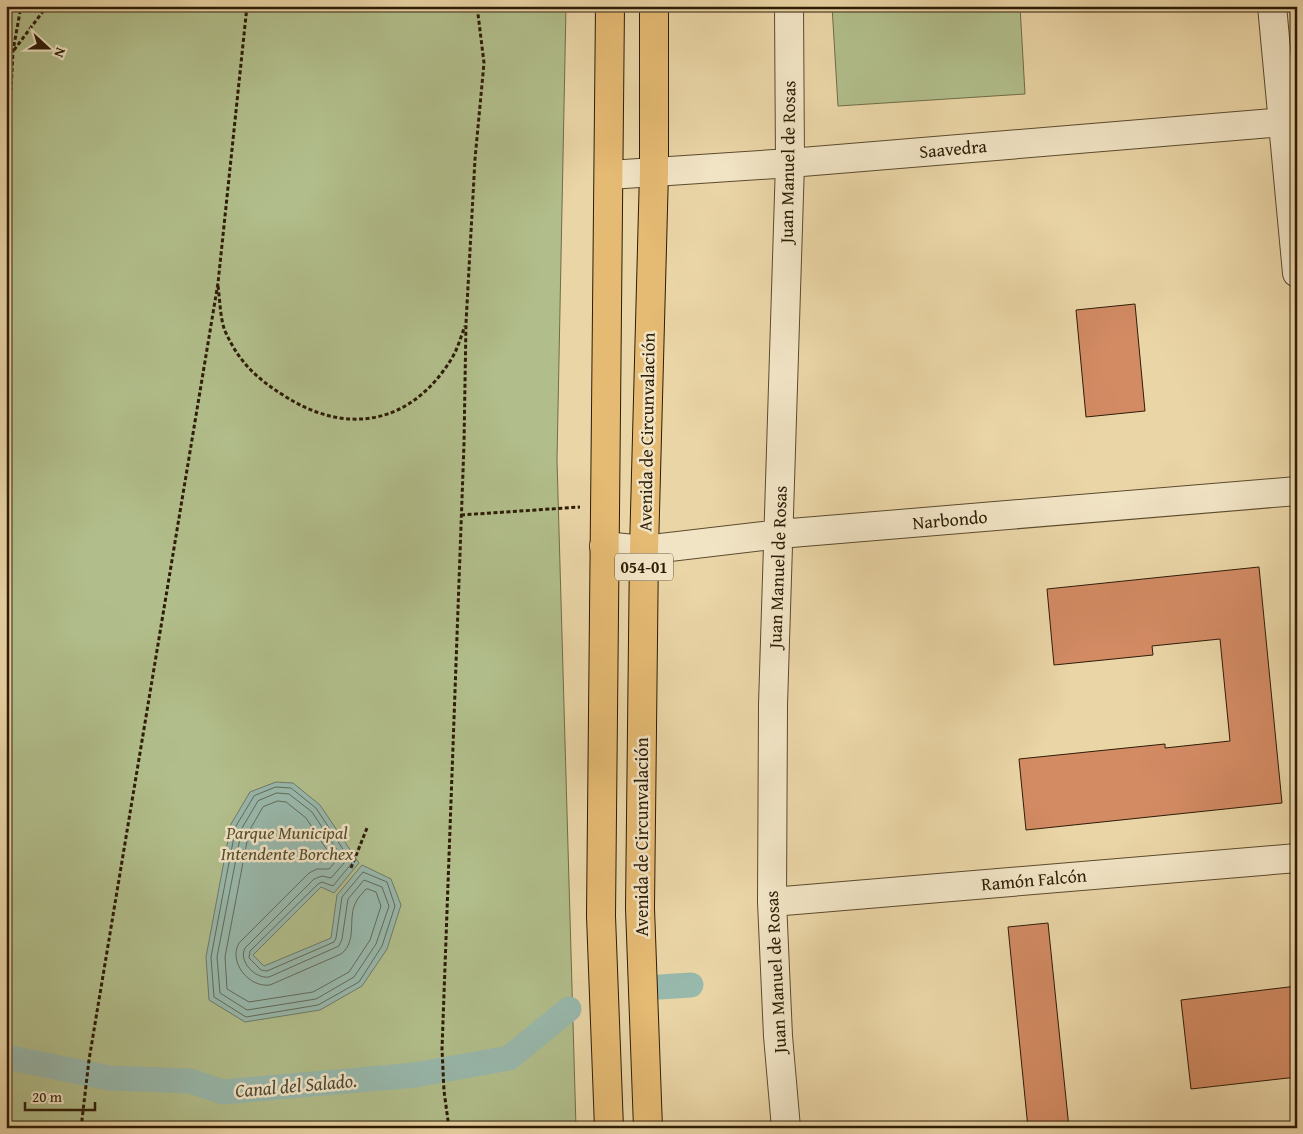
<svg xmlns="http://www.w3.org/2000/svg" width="1303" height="1134" viewBox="0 0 1303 1134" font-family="'Gentium Book Plus',serif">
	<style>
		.green { fill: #b1be8b; stroke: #6f6d48 }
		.water { fill: #98b8ac; stroke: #6d7a6a }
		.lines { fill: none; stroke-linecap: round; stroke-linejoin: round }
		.shore { stroke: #626a59; stroke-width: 1 }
		.canal { stroke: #98b8ac; stroke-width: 25 }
		.building { fill: #d38b64; stroke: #2d1c06 }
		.minor-casing { stroke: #5c4a2e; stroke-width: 30 }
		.highway-casing { stroke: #2d1c06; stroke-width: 30 }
		.path { stroke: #2d1c06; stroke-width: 3; stroke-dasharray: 4 2.5; stroke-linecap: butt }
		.minor { stroke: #f1e4c5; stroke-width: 28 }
		.highway { stroke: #e5ba73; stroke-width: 28 }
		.labels { text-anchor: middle; stroke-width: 5; stroke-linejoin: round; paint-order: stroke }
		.shield { fill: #f1e4c5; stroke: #68583f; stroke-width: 1 }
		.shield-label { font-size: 16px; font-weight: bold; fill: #2d1c06 }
		.street-label { font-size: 18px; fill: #2d1c06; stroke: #f1e4c5 }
		.park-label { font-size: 18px; font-style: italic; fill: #554d2e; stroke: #f1e4c5 }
		.water-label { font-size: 19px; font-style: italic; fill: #4d4b38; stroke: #f1e4c5 }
	</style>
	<rect width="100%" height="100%" fill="#ead5a6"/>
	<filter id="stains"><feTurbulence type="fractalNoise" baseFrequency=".004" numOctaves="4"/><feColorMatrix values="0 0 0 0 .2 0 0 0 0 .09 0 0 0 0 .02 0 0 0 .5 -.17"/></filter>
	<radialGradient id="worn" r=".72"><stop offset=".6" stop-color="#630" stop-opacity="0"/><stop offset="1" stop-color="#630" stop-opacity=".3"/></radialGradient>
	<path class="green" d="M6,6H566L557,460L576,1128H6Z
		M832,6H1020L1025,94L838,106Z"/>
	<path class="water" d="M276,782L293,783L320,805L359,863L334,893L321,887L253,955L264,966L331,938L337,895L362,865L391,879L401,905L387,949L362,986L320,1010L245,1022L209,1000L206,957L231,824L250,792Z"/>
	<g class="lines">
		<path class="shore" d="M276,787L291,788L316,808L352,863L333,886L322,882L318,884L250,951L249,958L261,970L267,971L334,942L336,938L342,897L363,872L387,882L395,906L382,946L359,982L318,1005L246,1017L214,997L211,957L236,826L254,796Z
			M277,793L289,794L312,812L345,862L331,878L322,876L314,879L245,948C238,961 255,979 269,977L339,946L342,939L348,899L364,880L382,887L389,906L376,944L354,977L316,999L247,1010L220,993L217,957L242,828L258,801Z
			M278,801L286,802L306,818L335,862L329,869H317L309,873L239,943C228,962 249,988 270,985L341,954C358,941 347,918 356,902C358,897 363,893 366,889H368L376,892L381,906L370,940L349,972L313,992L249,1002L227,989L225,957L249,831L263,807Z"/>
		<path class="canal" d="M660,987L691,985
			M6,1057L109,1078L190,1081L223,1092L415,1075L509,1058L569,1009"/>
	</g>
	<path class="building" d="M1135,304L1145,411L1086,417L1076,310Z
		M1259,567L1282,803L1026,830L1019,759L1165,744V748L1230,741L1220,639L1152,646L1153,655L1054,665L1047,589Z
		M1048,923L1069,1128H1028L1008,927Z
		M1297,986V1077L1191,1089L1181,1000Z"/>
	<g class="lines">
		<defs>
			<path id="minor" d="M1272,6L1297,273
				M609,175L790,163L1297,121
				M604,546L644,550L779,534L1297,491
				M772,902L1297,858
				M786,1128L778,1036L772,902L773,705L790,163L789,6"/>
			<path id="highway" d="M609,1128L601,916L610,6
				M648,1128L640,908L644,550L654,172V6"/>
		</defs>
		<use href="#minor" class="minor-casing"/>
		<use href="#highway" class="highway-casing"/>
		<path class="path" d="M14,50L47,6
			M6,130L10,111L13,51L21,6
			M218,286C220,300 220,318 225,331C239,362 255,377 283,395C347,437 412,424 452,358C458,348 461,336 465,326
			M461,515L580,507
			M351,868L367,828
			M81,1128L89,1060L218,283L247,6
			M449,1128L444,1091L442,1049L464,444L466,323L475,159L484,63L477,6"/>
		<use href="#minor" class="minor"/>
		<use href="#highway" class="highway"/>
	</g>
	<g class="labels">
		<rect class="shield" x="615" y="553.5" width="58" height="27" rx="4"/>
		<g class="shield-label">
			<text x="644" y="573">054-01</text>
		</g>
		<g class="street-label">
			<text transform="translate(953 149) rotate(-5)" y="6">Saavedra</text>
			<text transform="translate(788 162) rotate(-89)" y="6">Juan Manuel de Rosas</text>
			<text transform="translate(647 432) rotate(-89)" y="6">Avenida de Circunvalación</text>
			<text transform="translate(950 520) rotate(-5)" y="6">Narbondo</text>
			<text transform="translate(778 567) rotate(-88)" y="6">Juan Manuel de Rosas</text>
			<text transform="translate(642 837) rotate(-90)" y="6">Avenida de Circunvalación</text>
			<text transform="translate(1034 880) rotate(-5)" y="6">Ramón Falcón</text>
			<text transform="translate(776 972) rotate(-93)" y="6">Juan Manuel de Rosas</text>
		</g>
		<g class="park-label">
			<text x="287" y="839">Parque Municipal<tspan x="287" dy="21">Intendente Borchex</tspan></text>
		</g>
		<g class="water-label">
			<text transform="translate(296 1085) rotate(-5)" y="7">Canal del Salado.</text>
		</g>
	</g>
	<rect width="1303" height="1134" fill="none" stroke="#ead5a6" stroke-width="25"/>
	<rect x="8" y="8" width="1288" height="1119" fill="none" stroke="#2d1c06" stroke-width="2.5"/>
	<rect x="12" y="12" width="1278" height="1109" fill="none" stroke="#2d1c06"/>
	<g transform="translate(48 48) rotate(111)" stroke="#f1e4c5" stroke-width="4" paint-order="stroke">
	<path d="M0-4L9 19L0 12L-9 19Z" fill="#2d1c06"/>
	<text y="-8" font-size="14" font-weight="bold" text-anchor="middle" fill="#2d1c06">N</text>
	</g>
	<path d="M25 1102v8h70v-8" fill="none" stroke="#2d1c06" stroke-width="2.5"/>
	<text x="32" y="1102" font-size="15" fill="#2d1c06" stroke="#f1e4c5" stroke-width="4" paint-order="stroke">20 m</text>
	<rect width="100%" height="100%" filter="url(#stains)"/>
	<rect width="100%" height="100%" fill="url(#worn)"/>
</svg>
